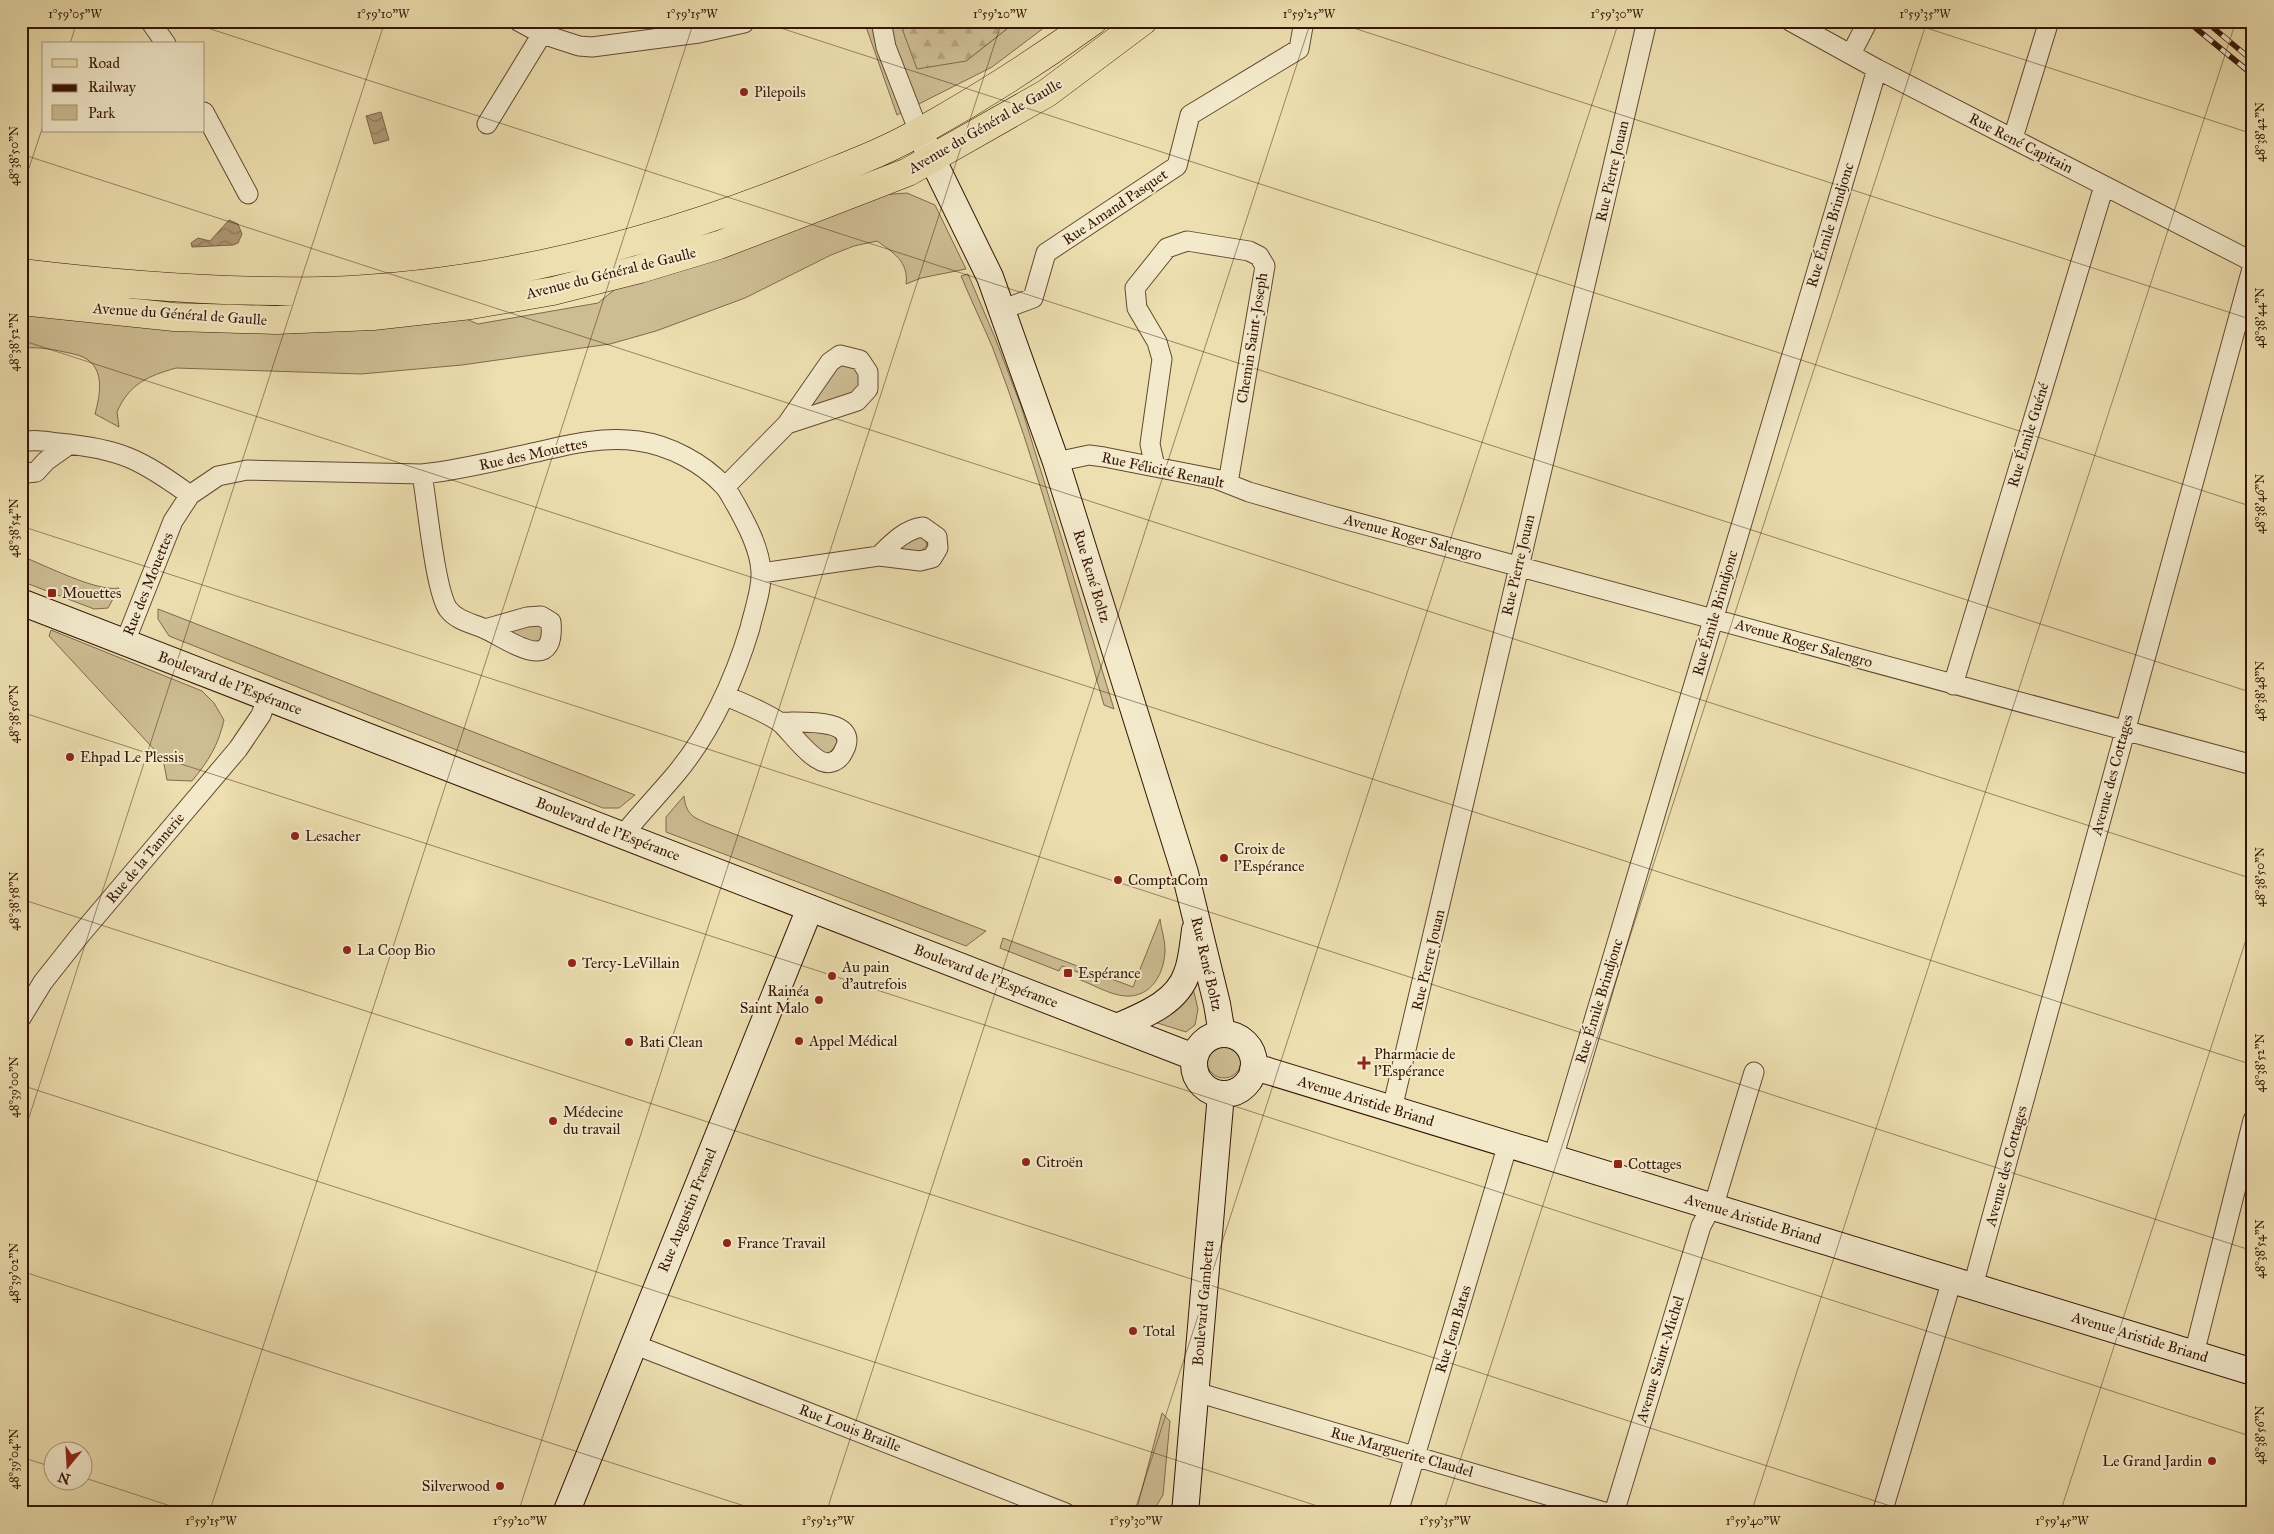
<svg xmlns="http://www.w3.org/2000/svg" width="2274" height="1534" viewBox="0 0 2274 1534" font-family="'IM FELL Great Primer',serif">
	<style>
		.green { fill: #cebd93; stroke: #82694c }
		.forest { fill: url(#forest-firs); stroke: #82694c }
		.water { fill: url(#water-waves); stroke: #7f6549 }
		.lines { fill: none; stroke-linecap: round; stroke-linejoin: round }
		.street-casing { stroke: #644830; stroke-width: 21 }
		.secondary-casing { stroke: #361506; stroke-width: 28 }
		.primary-casing { stroke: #361506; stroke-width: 29 }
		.street { stroke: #f3eacc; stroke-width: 19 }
		.secondary { stroke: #f3eacc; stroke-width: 26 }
		.primary { stroke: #eddfb0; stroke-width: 28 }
		.rail-casing { stroke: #361506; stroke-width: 5.5 }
		.rail { stroke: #f3eacc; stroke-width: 4; stroke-dasharray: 11; stroke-linecap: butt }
		.ticks { fill: none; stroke: #361506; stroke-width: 1; stroke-opacity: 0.45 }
		.poi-dot { fill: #8f2418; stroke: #f3eacc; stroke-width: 2 }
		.labels { text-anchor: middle; stroke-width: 4; stroke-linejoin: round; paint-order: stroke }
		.poi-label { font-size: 15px; fill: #361506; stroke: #f3eacc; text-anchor: start }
		.street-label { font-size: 15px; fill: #361506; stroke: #f3eacc }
		.neatline { fill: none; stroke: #361506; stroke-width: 2 }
		.ticks-label { font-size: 12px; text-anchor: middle; fill: #361506 }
	</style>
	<defs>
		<pattern id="forest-firs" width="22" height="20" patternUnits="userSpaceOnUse" patternTransform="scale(1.25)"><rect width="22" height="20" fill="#cebd93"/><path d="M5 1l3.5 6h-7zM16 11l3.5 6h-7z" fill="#b2a27d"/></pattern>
		<pattern id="water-waves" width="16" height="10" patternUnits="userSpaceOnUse" patternTransform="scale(1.25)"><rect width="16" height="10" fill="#af9a76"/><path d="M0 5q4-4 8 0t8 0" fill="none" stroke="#8f7c5f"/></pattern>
	</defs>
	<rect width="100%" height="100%" fill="#eddfb0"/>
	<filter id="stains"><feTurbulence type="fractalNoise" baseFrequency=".004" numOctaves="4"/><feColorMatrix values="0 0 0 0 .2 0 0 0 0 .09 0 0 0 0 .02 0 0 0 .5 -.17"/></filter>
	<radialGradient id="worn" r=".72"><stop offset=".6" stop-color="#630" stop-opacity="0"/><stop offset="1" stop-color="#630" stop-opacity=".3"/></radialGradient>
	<path class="green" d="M864,21H904L903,31L966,61L1017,21H1053L992,67L897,115Z
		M907,193L935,205L966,269L921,278L906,284C909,262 893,252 877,241L854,246L831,255L745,298L656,331L610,344L462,365L361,374L176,368C148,376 129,384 117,412L119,427L95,414C100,395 106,368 83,357C77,354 68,353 60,351C50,349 32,346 21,349V311L382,327L466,319L478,324L598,303L619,286L879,195Z
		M968,274L996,340L1021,406L1114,709L1104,705C1069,585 1037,463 992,346C982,323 971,300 961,276Z
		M842,363L854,368L861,376C859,399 834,400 814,406L811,404L831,371Z
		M913,536L925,538L927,546L919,552L894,550Z
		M21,556C45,565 96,592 119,588L108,608L94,609L21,581Z
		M158,609L635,795L619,808H603L169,636L158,619Z
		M539,623L545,631L541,639L533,643L507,631Z
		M51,630L202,691L214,703L224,720C218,746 209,760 192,781L167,780L163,759L49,636Z
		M819,731L834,735L838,743L831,752L824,754L801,733Z
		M684,796C686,816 695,818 711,825L986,931L966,946L666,832V817Z
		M1160,919C1161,929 1165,939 1165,949C1165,972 1152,998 1125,996C1110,995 1092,984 1078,979L1080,973L1062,966L1059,971L1000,948L1003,938L1133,987Z
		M1192,984L1198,1009L1195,1025L1186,1032L1151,1021Z
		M1207 1061a17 17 0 1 1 34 0a17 17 0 1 1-34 0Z
		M1162,1413L1170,1421L1163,1495L1152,1513L1136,1512Z"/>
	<path class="forest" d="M904,21H1017L966,61L917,69L903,31Z"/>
	<path class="water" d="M381,112L389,140L374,144L366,116Z
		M229,220L238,224L242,234L238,243L233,245L192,247L191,243L198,238L210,241Z"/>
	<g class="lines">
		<defs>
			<path id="street" d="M150,21L166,44
				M518,21L542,34L579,46L592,47L699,33L744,23L745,21
				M881,21L886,47L919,132
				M1790,21L1877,69L2253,262
				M1851,54L1868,21
				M204,112L248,194
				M487,124L542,34
				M2013,138L2049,21
				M1001,310L1033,298L1046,253L1177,166L1190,115L1299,49L1304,21
				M21,443C32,438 47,442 59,443C121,449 140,459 190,495
				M1056,462L1089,455L1104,457L1216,479L1249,492L1325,514L2253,765
				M1155,467L1150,444L1162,359L1157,342L1137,308L1135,288L1167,248L1187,241L1249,251L1259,256L1265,266L1228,483
				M21,469L27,473L36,472L46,461L70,444
				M422,474C427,502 435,590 448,609C457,621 472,623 485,629C508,639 556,677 551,622L541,616L527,617L485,629
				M725,487L787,424L830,362L840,355L860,360L868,372V389L857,401L787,424
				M761,573L879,556L920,561L932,558L938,548L937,537L923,527C905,529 891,544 879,556
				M125,642L173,521L190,495L218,476L247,470L422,474C461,470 499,460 537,452C570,444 605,436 638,441C669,445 703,463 724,486C729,491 732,499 736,505C747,525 760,549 761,572C762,590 754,610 750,628C734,681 711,732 675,775C658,795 640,814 623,835
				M1953,685L2104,186
				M726,696C740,702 773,715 783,725C793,735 817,768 832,762C840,760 843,753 846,746C855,717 797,723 781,722
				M21,1018L43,982L81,934L238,749L261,715L267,698
				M1392,1109L1647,21
				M1553,1158L1877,69
				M1973,1286L2253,265
				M633,1344L1066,1513
				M2194,1354L2253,1120
				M1196,1392L1608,1513
				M1398,1513L1508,1144
				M1614,1513L1701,1226L1716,1198L1754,1072
				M1882,1513L1952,1280"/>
			<path id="secondary" d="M919,132L990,277L1056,462L1185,873L1217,1004L1222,1034
				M21,602L1194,1057
				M1117,1027C1144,1015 1177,1003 1187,973C1192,960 1193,944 1195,930
				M1194 1064a30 30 0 1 1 60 0a30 30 0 1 1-60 0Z
				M1253,1070H1265L2253,1372
				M566,1513L810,908
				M1185,1513L1221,1094"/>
			<path id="primary" d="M21,273C121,285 221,293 322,291C490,286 657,243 812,180C848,165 887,151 921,131C980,98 1038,61 1093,21
				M21,301L174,317L276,320L373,316L471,305L553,291L640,269L719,245L908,172L1047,93L1143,21"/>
		</defs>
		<use href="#street" class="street-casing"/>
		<use href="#secondary" class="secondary-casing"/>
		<use href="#primary" class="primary-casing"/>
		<use href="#street" class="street"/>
		<use href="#secondary" class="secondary"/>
		<use href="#primary" class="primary"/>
		<defs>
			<path id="rail" d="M2187,21L2253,75
				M2205,21L2253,61"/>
		</defs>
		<use href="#rail" class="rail-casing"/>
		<use href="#rail" class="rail"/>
	</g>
	<path class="ticks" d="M186,21L2253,693M759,21L2253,507M1332,21L2253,320M1905,21L2253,134M70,44L77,21M21,154L2253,879M21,192L44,123M21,340L2253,1065M21,526L2253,1251M21,712L2253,1437M21,899L1912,1513M21,1085L1339,1513M21,1142L385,21M21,1271L766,1513M21,1457L52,1467M82,1477L192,1513M209,1513L694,21M518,1513L1002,21M826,1513L1311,21M1134,1513L1619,21M1443,1513L1927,21M1751,1513L2236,21M2060,1513L2253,918"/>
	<g class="poi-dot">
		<circle cx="744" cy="92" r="5"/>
		<rect x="47" y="588" width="10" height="10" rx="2.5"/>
		<circle cx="70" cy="757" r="5"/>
		<circle cx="295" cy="836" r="5"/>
		<circle cx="1224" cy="858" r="5"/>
		<circle cx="1118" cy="880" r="5"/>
		<circle cx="347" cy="950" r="5"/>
		<circle cx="572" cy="963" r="5"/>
		<rect x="1063" y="968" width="10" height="10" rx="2.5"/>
		<circle cx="832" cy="976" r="5"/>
		<circle cx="819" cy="1000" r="5"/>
		<circle cx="799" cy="1041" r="5"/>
		<circle cx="629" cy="1042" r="5"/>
		<path d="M1361.5 1055.5h5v5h5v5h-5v5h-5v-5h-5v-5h5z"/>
		<circle cx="553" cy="1121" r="5"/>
		<circle cx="1026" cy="1162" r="5"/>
		<rect x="1613" y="1159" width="10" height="10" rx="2.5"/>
		<circle cx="727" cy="1243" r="5"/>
		<circle cx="1133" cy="1331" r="5"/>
		<circle cx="2212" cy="1461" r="5"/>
		<circle cx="500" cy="1486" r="5"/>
	</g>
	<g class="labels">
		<g class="poi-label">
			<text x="754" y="97">Pilepoils</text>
			<text x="62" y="598">Mouettes</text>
			<text x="80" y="762">Ehpad Le Plessis</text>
			<text x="305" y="841">Lesacher</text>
			<text x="1234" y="854">Croix de<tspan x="1234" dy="17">l'Espérance</tspan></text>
			<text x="1128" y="885">ComptaCom</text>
			<text x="357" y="955">La Coop Bio</text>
			<text x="582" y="968">Tercy-LeVillain</text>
			<text x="842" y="972">Au pain<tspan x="842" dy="17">d'autrefois</tspan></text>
			<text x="1078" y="978">Espérance</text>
			<text x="809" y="996" text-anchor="end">Rainéa<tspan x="809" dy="17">Saint Malo</tspan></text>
			<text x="809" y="1046">Appel Médical</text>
			<text x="639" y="1047">Bati Clean</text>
			<text x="1374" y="1059">Pharmacie de<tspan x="1374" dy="17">l'Espérance</tspan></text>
			<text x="563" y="1117">Médecine<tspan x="563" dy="17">du travail</tspan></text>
			<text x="1036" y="1167">Citroën</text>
			<text x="1628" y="1169">Cottages</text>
			<text x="737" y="1248">France Travail</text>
			<text x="1143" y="1336">Total</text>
			<text x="2202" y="1466" text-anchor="end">Le Grand Jardin</text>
			<text x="490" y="1491" text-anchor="end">Silverwood</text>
		</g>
		<g class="street-label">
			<text transform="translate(985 126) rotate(-30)" y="5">Avenue du Général de Gaulle</text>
			<text transform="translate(2021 143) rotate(27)" y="5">Rue René Capitain</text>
			<text transform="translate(1612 171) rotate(-77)" y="5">Rue Pierre Jouan</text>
			<text transform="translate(1115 207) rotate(-34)" y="5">Rue Amand Pasquet</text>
			<text transform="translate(1830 225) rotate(-73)" y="5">Rue Émile Brindjonc</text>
			<text transform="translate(611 273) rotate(-14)" y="5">Avenue du Général de Gaulle</text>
			<text transform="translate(180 314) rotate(4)" y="5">Avenue du Général de Gaulle</text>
			<text transform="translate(1252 338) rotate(-81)" y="5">Chemin Saint-Joseph</text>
			<text transform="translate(2028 435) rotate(-73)" y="5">Rue Émile Guéné</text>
			<text transform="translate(533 454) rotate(-12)" y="5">Rue des Mouettes</text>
			<text transform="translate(1163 470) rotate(12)" y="5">Rue Félicité Renault</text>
			<text transform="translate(1413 537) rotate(15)" y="5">Avenue Roger Salengro</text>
			<text transform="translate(1518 565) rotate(-77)" y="5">Rue Pierre Jouan</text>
			<text transform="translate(1092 576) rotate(73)" y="5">Rue René Boltz</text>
			<text transform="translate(148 584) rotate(-68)" y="5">Rue des Mouettes</text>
			<text transform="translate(1715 613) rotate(-74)" y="5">Rue Émile Brindjonc</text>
			<text transform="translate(1804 643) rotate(16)" y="5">Avenue Roger Salengro</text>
			<text transform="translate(230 683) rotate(21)" y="5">Boulevard de l'Espérance</text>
			<text transform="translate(2112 775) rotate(-75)" y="5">Avenue des Cottages</text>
			<text transform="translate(608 829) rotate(21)" y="5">Boulevard de l'Espérance</text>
			<text transform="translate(145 858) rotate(-50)" y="5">Rue de la Tannerie</text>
			<text transform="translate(1428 960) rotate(-77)" y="5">Rue Pierre Jouan</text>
			<text transform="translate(1207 964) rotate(77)" y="5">Rue René Boltz</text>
			<text transform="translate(986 976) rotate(21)" y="5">Boulevard de l'Espérance</text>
			<text transform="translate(1599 1001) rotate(-73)" y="5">Rue Émile Brindjonc</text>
			<text transform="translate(1366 1101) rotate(17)" y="5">Avenue Aristide Briand</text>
			<text transform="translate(2006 1166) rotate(-75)" y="5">Avenue des Cottages</text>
			<text transform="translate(687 1210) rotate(-68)" y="5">Rue Augustin Fresnel</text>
			<text transform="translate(1753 1219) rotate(17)" y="5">Avenue Aristide Briand</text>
			<text transform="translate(1203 1303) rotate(-85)" y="5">Boulevard Gambetta</text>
			<text transform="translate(1453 1329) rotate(-73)" y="5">Rue Jean Batas</text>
			<text transform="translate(2140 1337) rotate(17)" y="5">Avenue Aristide Briand</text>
			<text transform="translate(1660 1359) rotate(-73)" y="5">Avenue Saint-Michel</text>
			<text transform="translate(850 1428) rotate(21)" y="5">Rue Louis Braille</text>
			<text transform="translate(1402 1452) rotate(16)" y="5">Rue Marguerite Claudel</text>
		</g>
	</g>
	<rect width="2274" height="1534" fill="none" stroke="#eddfb0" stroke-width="55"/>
	<rect x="42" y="42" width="162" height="90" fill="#f3eacc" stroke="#a7957d"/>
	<rect x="52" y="59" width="25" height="8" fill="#eddfb0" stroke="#a7957d"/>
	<text x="88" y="68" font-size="15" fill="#361506">Road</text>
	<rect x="52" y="84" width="25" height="8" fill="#361506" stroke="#a7957d"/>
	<text x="88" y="92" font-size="15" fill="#361506">Railway</text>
	<rect x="52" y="105" width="25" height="15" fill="#cebd93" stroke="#a7957d"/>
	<text x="88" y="118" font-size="15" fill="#361506">Park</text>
	<g transform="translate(68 1466) rotate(198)"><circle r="24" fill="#f3eacc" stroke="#a7957d"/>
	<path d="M0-4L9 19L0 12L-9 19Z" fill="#8f2418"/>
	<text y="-8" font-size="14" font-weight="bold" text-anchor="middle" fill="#361506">N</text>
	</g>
	<rect x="28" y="28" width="2218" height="1478" class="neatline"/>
	<g class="ticks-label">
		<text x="75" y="18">1°59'05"W</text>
		<text x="383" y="18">1°59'10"W</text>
		<text x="692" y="18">1°59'15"W</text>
		<text x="1000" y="18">1°59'20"W</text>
		<text x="1309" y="18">1°59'25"W</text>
		<text x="1617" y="18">1°59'30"W</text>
		<text x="1925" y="18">1°59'35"W</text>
		<text transform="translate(2260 132) rotate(-90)" y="4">48°38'42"N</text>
		<text transform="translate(14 156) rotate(-90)" y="4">48°38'50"N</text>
		<text transform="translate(2260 318) rotate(-90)" y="4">48°38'44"N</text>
		<text transform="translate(14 342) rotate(-90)" y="4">48°38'52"N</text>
		<text transform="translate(2260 504) rotate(-90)" y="4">48°38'46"N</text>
		<text transform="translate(14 528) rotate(-90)" y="4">48°38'54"N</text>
		<text transform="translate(2260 691) rotate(-90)" y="4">48°38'48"N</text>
		<text transform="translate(14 714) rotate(-90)" y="4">48°38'56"N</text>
		<text transform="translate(2260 877) rotate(-90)" y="4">48°38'50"N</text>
		<text transform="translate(14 901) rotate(-90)" y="4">48°38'58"N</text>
		<text transform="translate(2260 1063) rotate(-90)" y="4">48°38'52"N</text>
		<text transform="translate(14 1087) rotate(-90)" y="4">48°39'00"N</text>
		<text transform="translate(2260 1249) rotate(-90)" y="4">48°38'54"N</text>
		<text transform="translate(14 1273) rotate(-90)" y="4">48°39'02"N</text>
		<text transform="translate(2260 1435) rotate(-90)" y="4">48°38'56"N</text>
		<text transform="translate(14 1459) rotate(-90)" y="4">48°39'04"N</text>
		<text x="211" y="1525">1°59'15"W</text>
		<text x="520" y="1525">1°59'20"W</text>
		<text x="828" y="1525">1°59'25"W</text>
		<text x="1136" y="1525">1°59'30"W</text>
		<text x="1445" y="1525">1°59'35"W</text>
		<text x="1753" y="1525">1°59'40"W</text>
		<text x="2062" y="1525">1°59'45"W</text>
	</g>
	<rect width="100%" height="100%" filter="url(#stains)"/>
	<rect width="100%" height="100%" fill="url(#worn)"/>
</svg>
